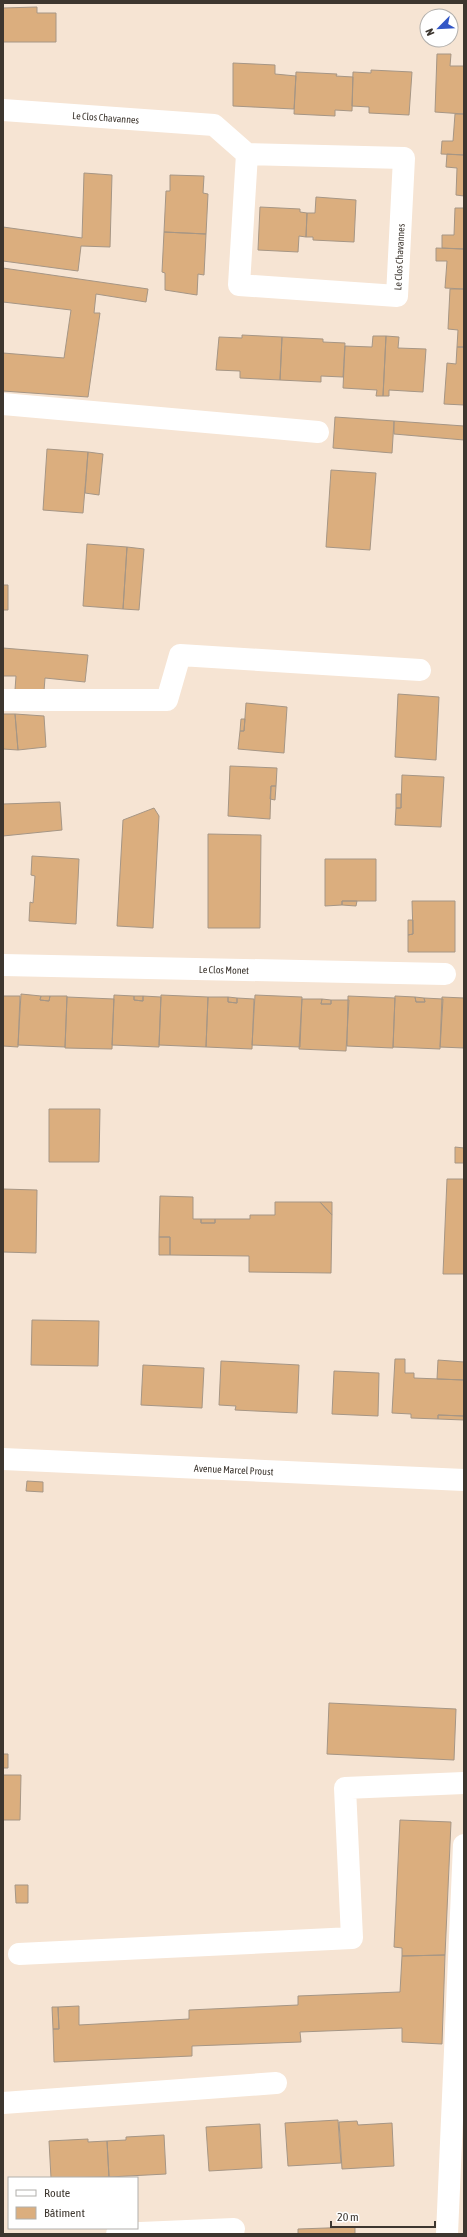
<svg xmlns="http://www.w3.org/2000/svg" width="467" height="2237" viewBox="0 0 467 2237" font-family="'Asap Condensed',sans-serif">
	<style>
		.building { fill: #dbae7e; stroke: #a69685 }
		.lines { fill: none; stroke-linecap: round; stroke-linejoin: round }
		.minor { stroke: #fff; stroke-width: 22 }
		.labels { text-anchor: middle; stroke-width: 3.5; stroke-linejoin: round; paint-order: stroke }
		.street-label { font-size: 10px; fill: #3d362f; stroke: #fff }
	</style>
	<rect width="100%" height="100%" fill="#f6e4d3"/>
	<path class="building" d="M37,7V13H56V42H3V8Z
		M437,54H451L450,66H464V114L435,112Z
		M233,63L275,65V74L296,76L294,109L233,106Z
		M371,70L412,72L409,115L369,113V107L352,106L353,72L371,73Z
		M296,72L337,74L336,76L353,77L352,111L335,110V116L294,114Z
		M455,114H464V155L441,154L442,141H453Z
		M447,154L464,155V196L456,195L457,168L446,167Z
		M84,173L112,175L110,247L81,246L78,271L3,261V227L82,238Z
		M170,175L204,176L203,193L208,194L206,234L164,232L166,191H170Z
		M316,197L356,200L354,242L313,240V237H306L307,213H315Z
		M260,207L300,209V212L307,213L306,237L299,236L298,252L258,250Z
		M455,208H464V249L442,248V235H454Z
		M164,232L206,234L204,275L198,274L197,295L165,290V273L162,272Z
		M436,248L464,249V289L445,288L447,261H436Z
		M3,268L148,289L146,302L96,294L94,313H100L88,397L3,391V353L64,358L71,310L3,302Z
		M450,289H464V347H457L458,330L448,329Z
		M242,335L282,337L280,380L240,378V371L216,370L219,337L242,338Z
		M373,336H386L383,396H376L377,390L343,388L345,346L372,347Z
		M386,336L399,337L398,348L426,349L423,392L389,390V396H383Z
		M282,337L323,339V342L345,343L343,377L321,376V382L280,380Z
		M457,347H464V405L444,404L447,363L456,364Z
		M335,417L394,421L392,453L333,448Z
		M394,421L464,426V440L394,434Z
		M47,449L88,452L83,513L43,510Z
		M88,452L103,454L99,495L85,493Z
		M331,470L376,473L370,550L326,547Z
		M87,544L127,547L123,609L83,606Z
		M127,547L144,549L139,610L123,609Z
		M3,585H8V610H3Z
		M3,648L88,655L85,682L45,678L44,691L15,690L16,676H3Z
		M398,694L439,697L436,760L395,757Z
		M246,703L287,707L284,753L238,749L240,731H244Z
		M3,714H15L18,750L3,749Z
		M15,714L44,716L46,747L18,750Z
		M241,719H245L244,731H240Z
		M230,766L277,768L276,786H271L270,819L228,816Z
		M402,775L444,777L441,827L395,825L396,808H401Z
		M271,786H276L275,800L270,799Z
		M396,794H401V808H396Z
		M60,802L62,830L3,836V804Z
		M154,808L159,816L153,928L117,926L123,820Z
		M208,834L261,835L260,928H208Z
		M32,856L79,859L76,924L29,921L30,902L33,903L35,876L31,875Z
		M325,859H376V901H342V905L325,906Z
		M342,901H357L356,906L342,905Z
		M412,901H455V952H408V935L413,934Z
		M408,920H413V934L408,935Z
		M21,994L41,996L40,1000L49,1001L50,996H67L65,1047L18,1045Z
		M114,995L134,996V1000L143,1001V996L161,997L159,1047L112,1045Z
		M161,995L208,997L206,1047L159,1045Z
		M255,995L302,997L300,1047L252,1045Z
		M3,996H20L18,1047L3,1046Z
		M41,996H50L49,1001L40,1000Z
		M134,996H143V1001L134,1000Z
		M348,996L395,998L393,1048L347,1046Z
		M395,996L415,997L416,1002H425L424,998L443,999L440,1049L393,1047Z
		M67,997L114,999L112,1049L65,1048Z
		M208,997H228V1002L237,1003V998L254,999L252,1049L206,1047Z
		M228,997L237,998V1003L228,1002Z
		M415,997L424,998L425,1002H416Z
		M442,997L464,998V1048L440,1047Z
		M302,999H322L321,1004H331V1000H349L346,1051L299,1049Z
		M322,999L331,1000V1004H321Z
		M49,1109H100L99,1162H49Z
		M455,1147L464,1148V1163H455Z
		M447,1179H464V1274H443Z
		M3,1189L37,1190L36,1253L3,1252Z
		M160,1196L193,1197V1219H201V1223H215V1219H250V1215H275V1202H320L332,1215L331,1273L249,1272V1256L170,1255V1237H159Z
		M320,1202H332V1215Z
		M201,1219H215V1223H201Z
		M159,1237H170V1255H159Z
		M32,1320L99,1321L98,1366L31,1365Z
		M395,1359H405V1373H414V1378L464,1380V1416L438,1415V1419L411,1418V1414L392,1413Z
		M438,1360L464,1362V1380L437,1379Z
		M221,1361L299,1365L297,1413L235,1410L236,1406L219,1405Z
		M143,1365L204,1368L202,1408L141,1405Z
		M334,1371L379,1373L378,1416L332,1414Z
		M438,1415L464,1416V1420L438,1419Z
		M27,1481L43,1482V1492L26,1491Z
		M329,1703L456,1709L454,1760L327,1754Z
		M3,1754H8V1768H3Z
		M3,1775H21L20,1820H3Z
		M400,1820L451,1822L445,1955L402,1956V1948L394,1947Z
		M15,1885H28V1903H16Z
		M445,1955L442,2044L402,2042V2028L300,2032L301,2042L192,2046V2056L54,2062L53,2029H59L58,2007L79,2006V2025L189,2019V2010L298,2005V1996L400,1992L402,1956Z
		M52,2007H58L59,2029H53Z
		M338,2120L341,2163L288,2166L285,2123Z
		M357,2121L358,2125L392,2123L394,2166L342,2169L339,2122Z
		M260,2124L262,2168L209,2171L206,2127Z
		M164,2135L166,2174L109,2177L107,2141L126,2140V2137Z
		M88,2139V2142L107,2141L109,2177L51,2178L49,2141Z
		M355,2227V2234H298V2229Z"/>
	<g class="lines">
		<g class="minor">
			<path id="s1" d="M3,110L214,125L247,154L404,158L397,296L239,285L247,154"/>
			<path d="M3,404L318,432"/>
			<path d="M3,700H167L180,655L420,670"/>
			<path id="s2" d="M3,965L445,974"/>
			<path id="s3" d="M3,1459L464,1480"/>
			<path d="M19,1954L352,1938L345,1788L464,1783"/>
			<path d="M3,2103L276,2083"/>
			<path d="M117,2234L234,2229"/>
			<path d="M447,2234L464,1845"/>
		</g>
	</g>
	<g class="labels">
		<g class="street-label">
			<text dy="4" stroke="none"><textPath href="#s1" startOffset="103">Le Clos Chavannes</textPath></text>
			<text transform="translate(399 257) rotate(-87)" y="4">Le Clos Chavannes</text>
			<text dy="4" stroke="none"><textPath href="#s2" startOffset="221">Le Clos Monet</textPath></text>
			<text dy="4" stroke="none"><textPath href="#s3" startOffset="231">Avenue Marcel Proust</textPath></text>
		</g>
	</g>
	<rect width="467" height="2237" fill="none" stroke="#3d362f" stroke-width="8"/>
	<rect x="8" y="2177" width="130" height="52" fill="#ffffff" stroke="#b1afac"/>
	<rect x="16" y="2190" width="20" height="6" fill="#ffffff" stroke="#b1afac"/>
	<text x="44" y="2197" font-size="12" fill="#3d362f">Route</text>
	<rect x="16" y="2207" width="20" height="12" fill="#dbae7e" stroke="#b1afac"/>
	<text x="44" y="2217" font-size="12" fill="#3d362f">Bâtiment</text>
	<g transform="translate(439 28) rotate(246)"><circle r="19" fill="#ffffff" stroke="#b1afac"/>
	<path d="M0-3L7 15L0 10L-7 15Z" fill="#3256c6"/>
	<text y="-6" font-size="11" font-weight="bold" text-anchor="middle" fill="#3d362f">N</text>
	</g>
	<path d="M331 2221v6h104v-6" fill="none" stroke="#3d362f" stroke-width="2"/>
	<text x="337" y="2221" font-size="12" fill="#3d362f" stroke="#ffffff" stroke-width="3" paint-order="stroke">20 m</text>
</svg>
